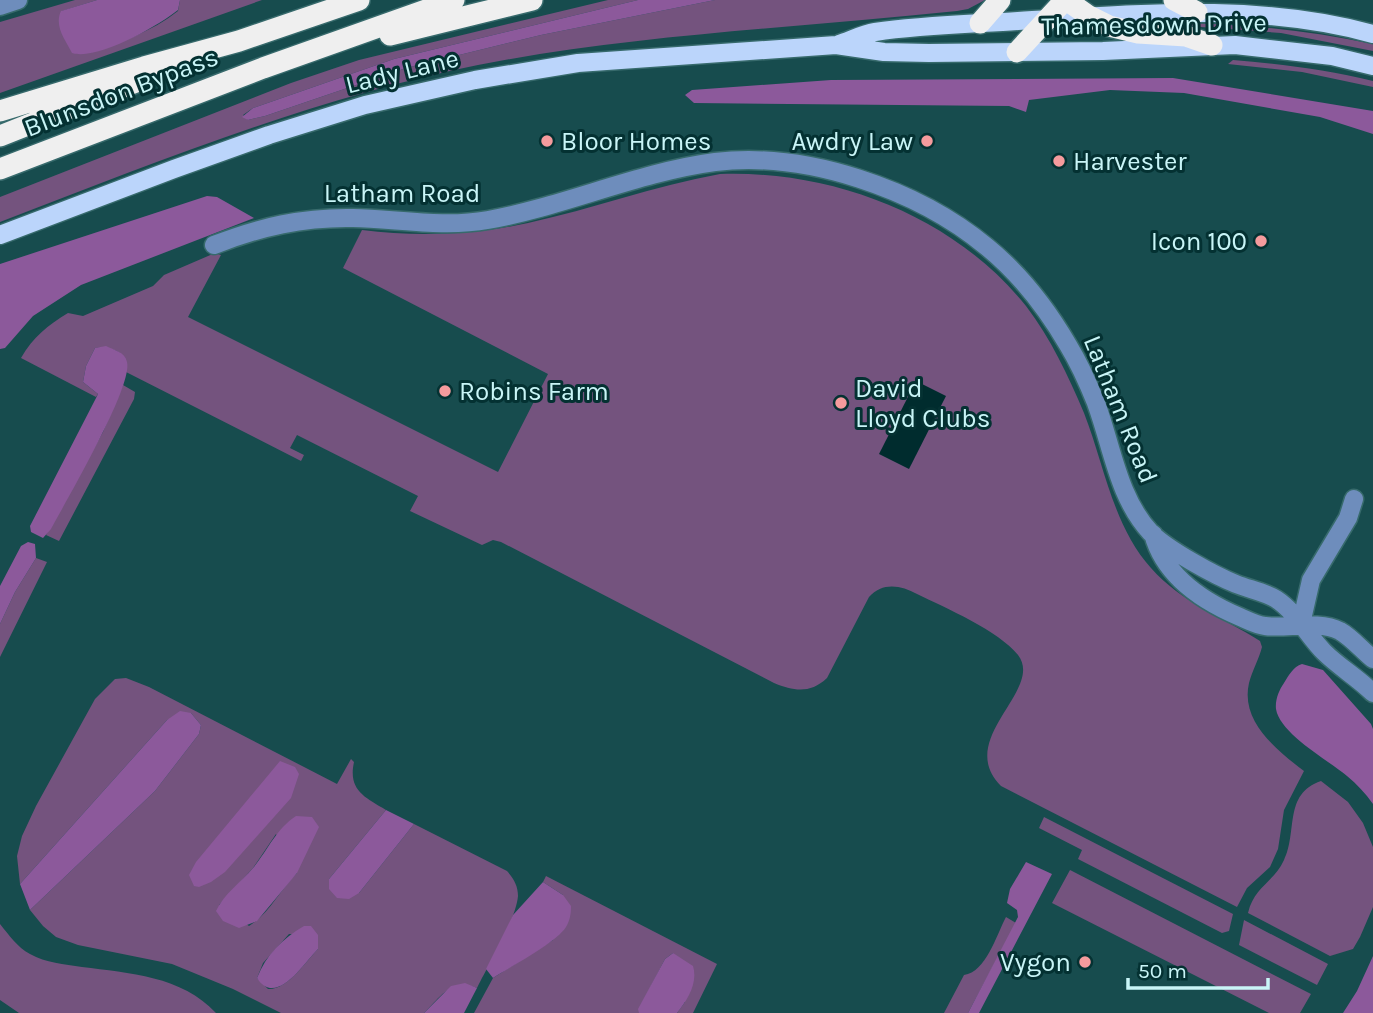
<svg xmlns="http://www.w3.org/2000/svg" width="1373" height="1013" viewBox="0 0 1373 1013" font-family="Karla,sans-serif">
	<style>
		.green { fill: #74537e; fill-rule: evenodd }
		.forest { fill: #8c599b }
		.water { fill: #002c2e }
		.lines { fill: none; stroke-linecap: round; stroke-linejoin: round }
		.minor-casing { stroke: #376a6c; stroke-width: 21 }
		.major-casing { stroke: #376a6c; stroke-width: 21 }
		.highway-casing { stroke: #376a6c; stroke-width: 24 }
		.minor { stroke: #6e8dbc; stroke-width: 18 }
		.major { stroke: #bbd5fb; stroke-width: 18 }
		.highway { stroke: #efefef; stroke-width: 21 }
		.poi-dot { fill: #f59b9d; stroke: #043132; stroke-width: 2.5 }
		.labels { text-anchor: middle; stroke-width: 6; stroke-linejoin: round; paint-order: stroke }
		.street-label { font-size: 26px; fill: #c9f5f7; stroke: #043132 }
		.poi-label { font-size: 26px; fill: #c9f5f7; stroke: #043132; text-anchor: start }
	</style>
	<rect width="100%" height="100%" fill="#174c4e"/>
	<path class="green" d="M75,0H97L62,11L89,53C122,42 151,32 178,11L180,0H262L0,93V22Z
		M608,0H638L394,59L253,108L243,115L248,120L265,116L406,68L541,35L715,0H985L968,9L957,11C797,28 636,34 478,65C314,98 156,162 0,222V197L291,83L359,60Z
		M1147,23C1224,22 1298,28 1373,44V51L1281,33Z
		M1233,60C1281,64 1327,70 1373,81V87L1302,72L1228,64Z
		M720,174C833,170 954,216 1026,306C1051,339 1068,375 1084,413C1104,464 1113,526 1151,568C1181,602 1222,617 1260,641L1262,647C1259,659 1252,671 1249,683C1240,722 1278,751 1304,771L1284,810L1278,849L1270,867L1247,888L1237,907L1001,786C954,739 1045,690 1018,655C999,631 946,608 917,594C901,585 882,582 869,597L827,678C810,694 794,691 774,683L501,542L493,540L482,545L410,511L418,496L297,435L290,448L304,455L301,461L126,372C130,352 112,346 95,348L86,366L83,382L98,394L96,397L21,358C33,337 48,325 68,313L83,316L153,286L164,275L215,253L221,255L188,317L498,472L548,374L343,268L362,230C417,237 474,235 528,223C592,209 654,186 720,174Z
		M123,385L135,392L134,399L59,541L46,535L103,432Z
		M36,558L47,562L0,657V624L15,592Z
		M126,678L149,687L337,784L351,759L354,762C348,790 364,797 386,810L329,879L359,893L414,824L507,871C514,879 518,886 518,896C516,920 488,965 477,988C451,978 441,996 424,1013H281L233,989L172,964L78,945L56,937L43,926L30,910L155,791L199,734L201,725L191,713L167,720L20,884L17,856L22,836L36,806L95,699L115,679ZM276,834L297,873C280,890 269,914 249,926L219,905L253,868ZM289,934L318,935V949C305,962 288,990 268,989L257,978L263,963Z
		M1321,781L1348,802L1363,823L1373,847V907L1360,937L1353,949L1330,956L1248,913C1254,887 1274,882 1284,860C1298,832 1283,794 1321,781Z
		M1044,817L1233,914L1229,931L1222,933L1078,859L1082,850L1039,828Z
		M1070,870L1072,871L1311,994L1300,1013H1269L1052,903Z
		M546,876L717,964L693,1013H677L685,1002L673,953L665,959L639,1009V1013H474L493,978L553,940L563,895L543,882Z
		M1006,917L1016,923L968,1013H944L964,975C986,972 996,936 1006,917Z
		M1244,920L1328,964L1317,985L1239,945Z
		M0,924C9,935 17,947 30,954C46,963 64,964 82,967C129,973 182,976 216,1013H19L0,1000Z"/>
	<path class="forest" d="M97,0H180L178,10C158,26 97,61 72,53C65,39 54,26 61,11Z
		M638,0H715L541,35L406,68L265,116L248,120L242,117L253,108L394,59Z
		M1173,78L1373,111V134L1320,117L1184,93L1110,90L1029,100L1026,112L1009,106L694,103L685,95L692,90L831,80Z
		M207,196L217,197L254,218L81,285L33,316L5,348L0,349V264Z
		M106,346C114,350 125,352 127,362C133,387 66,501 51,529L43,538L31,532L30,526L95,400L98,394L83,382L86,366L95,348Z
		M28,542L35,544L36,558L15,592L0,624V586L21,546Z
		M1302,664L1323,670L1371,724L1373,729V804C1365,793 1357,784 1347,776C1328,760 1280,734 1276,709C1275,700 1279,690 1284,683C1289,675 1293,667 1302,664Z
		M180,711L191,713L201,725L199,734L155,791L30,910L20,884L167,720Z
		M280,761L295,767L299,774L291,798L225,872L211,882L199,887L194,886L189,875L196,862Z
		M386,810L414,824L359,893L349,899L337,898L329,889V879Z
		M296,816L312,817L319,827L297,873L257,921L239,928L223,921L216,911C224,894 241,882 253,868C268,850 276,829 296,816Z
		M1026,862L1052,874L979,1013H968L1018,917L1017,910L1007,903L1010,889Z
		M543,882L563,895L571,906C571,914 570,920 566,927C556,943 510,967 493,978L486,969L513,915Z
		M304,926H311L318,935V949C304,963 276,1008 257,978C266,955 283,938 304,926Z
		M673,953L693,966C698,983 688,999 677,1013H639L638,1009L665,959Z
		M1373,956V1013H1343L1357,991Z
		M465,983L477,988L464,1013H424L451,986Z"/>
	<path class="water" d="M916,381L946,396L909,469L879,454Z"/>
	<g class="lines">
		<defs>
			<path id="minor" d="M0,6L18,0
				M214,245C260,227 303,217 353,218C397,219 444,228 488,220C565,206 639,172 715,162C806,151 917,189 987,247C1020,274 1047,309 1068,345C1079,363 1088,383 1096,403C1112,446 1118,498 1151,533C1168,550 1214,575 1236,584C1248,589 1265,592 1276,599C1296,612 1308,636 1324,652C1339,667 1358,678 1373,693
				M1153,534C1164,575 1202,601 1240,617C1247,620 1256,625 1265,626C1287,629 1318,620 1340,631C1351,637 1363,651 1373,659
				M1301,624L1311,580L1348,518L1354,499"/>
			<path id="major" d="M839,44C851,40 863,34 875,32C922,25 971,24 1018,21C1136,14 1258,2 1373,34
				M0,235L174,169L269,135L365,105L475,80L578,63L836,45L884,52L929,53L1103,51L1235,45L1332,56L1373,66"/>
			<path id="highway" d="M1066,0L1089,16L1109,26L1138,33L1186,36L1212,45
				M1174,0L1197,12
				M980,23L1000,0
				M390,35L532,0
				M1017,52L1065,0
				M0,111L144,67L239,41L359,0
				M0,136L136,82
				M0,169L263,68L454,0"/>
		</defs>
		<use href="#minor" class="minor-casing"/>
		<use href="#major" class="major-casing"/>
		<use href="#highway" class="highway-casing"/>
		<use href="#minor" class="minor"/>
		<use href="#major" class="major"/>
		<use href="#highway" class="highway"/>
	</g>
	<g class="poi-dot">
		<circle cx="547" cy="141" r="7"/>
		<circle cx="927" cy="141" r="7"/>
		<circle cx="1059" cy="161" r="7"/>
		<circle cx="1261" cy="241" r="7"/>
		<circle cx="445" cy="391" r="7"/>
		<circle cx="841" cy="403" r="7"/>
		<circle cx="1085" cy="962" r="7"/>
	</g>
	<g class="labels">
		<g class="street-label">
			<text transform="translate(1154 24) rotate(-1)" y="9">Thamesdown Drive</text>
			<text transform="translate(402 71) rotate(-14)" y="9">Lady Lane</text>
			<text transform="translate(121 92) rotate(-21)" y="9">Blunsdon Bypass</text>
			<text x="402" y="202">Latham Road</text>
			<text transform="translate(1121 409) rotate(68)" y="9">Latham Road</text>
		</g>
		<g class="poi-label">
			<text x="561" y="150">Bloor Homes</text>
			<text x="913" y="150" text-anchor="end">Awdry Law</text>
			<text x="1073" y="170">Harvester</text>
			<text x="1247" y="250" text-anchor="end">Icon 100</text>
			<text x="855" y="397">David<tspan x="855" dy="30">Lloyd Clubs</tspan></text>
			<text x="459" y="400">Robins Farm</text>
			<text x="1071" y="971" text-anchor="end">Vygon</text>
		</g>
	</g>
	<path d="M1128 978v10h140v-10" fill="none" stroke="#c9f5f7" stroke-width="3.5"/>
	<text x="1138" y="978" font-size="21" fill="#c9f5f7" stroke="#043132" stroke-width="5" paint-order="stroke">50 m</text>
</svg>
